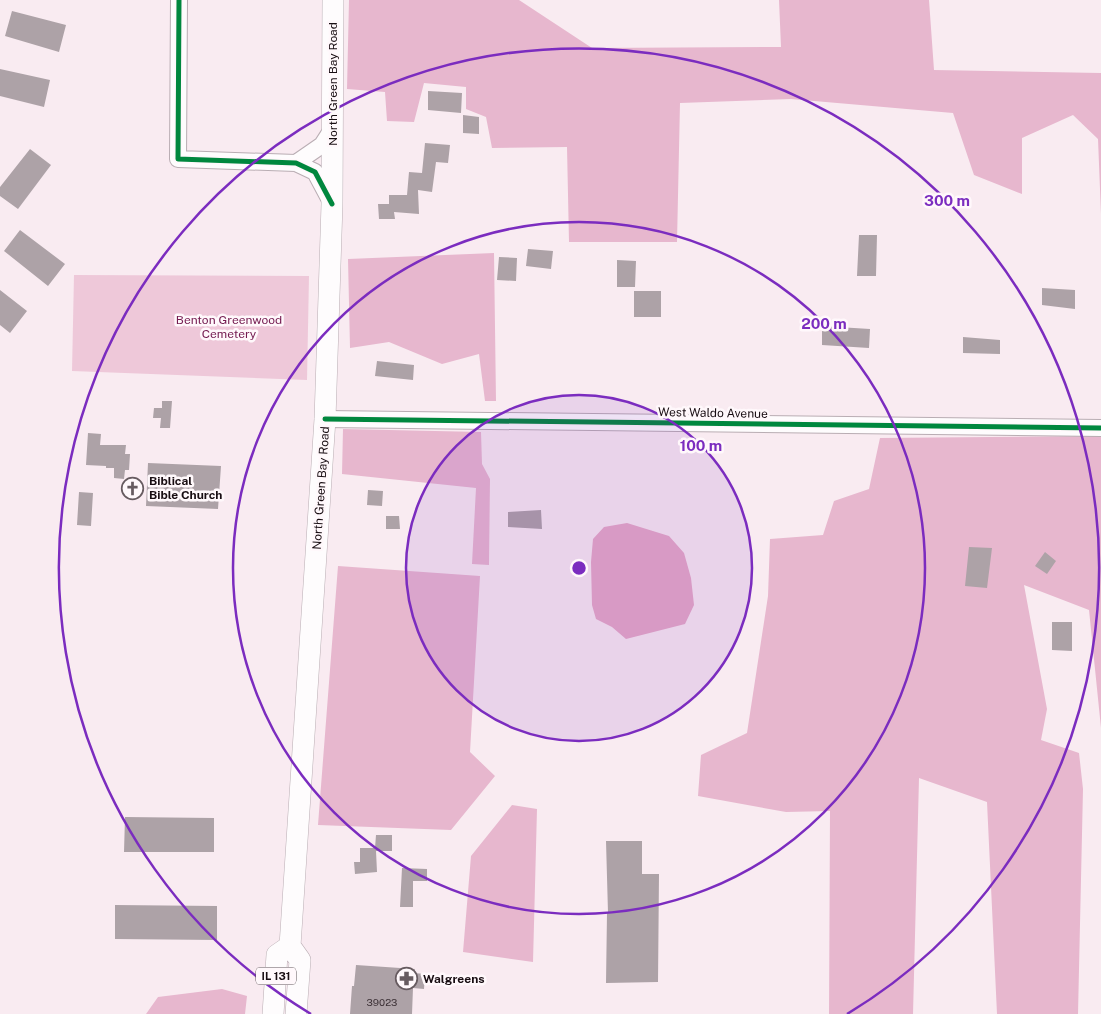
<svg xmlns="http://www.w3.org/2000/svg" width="1101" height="1014" viewBox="0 0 1101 1014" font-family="'Public Sans',sans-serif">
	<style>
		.green { fill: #eec8d9 }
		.forest { fill: #e7b7ce }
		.water { fill: #e5aac6 }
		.building { fill: #ada2a7 }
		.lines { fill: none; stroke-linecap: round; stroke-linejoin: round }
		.minor-casing { stroke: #b9adb3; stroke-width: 18 }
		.major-casing { stroke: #b9adb3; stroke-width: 22 }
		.minor { stroke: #fefcfd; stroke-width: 16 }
		.major { stroke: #fefcfd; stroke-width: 21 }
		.cycleway-casing { stroke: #fff8fb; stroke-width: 8 }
		.cycleway { stroke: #00873e; stroke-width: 5 }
		.ring { fill: none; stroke: #7b2cbf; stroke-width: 2.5 }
		.labels { text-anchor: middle; stroke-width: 5; stroke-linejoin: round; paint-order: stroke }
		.number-label { font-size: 10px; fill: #3d3237 }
		.shield { fill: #fff8fb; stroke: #5d5458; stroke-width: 1 }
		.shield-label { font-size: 11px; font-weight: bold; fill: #180d12 }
		.street-label { font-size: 12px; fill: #180d12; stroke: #fff8fb }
		.park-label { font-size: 12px; fill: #73194f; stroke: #fff8fb }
		.poi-label { font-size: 12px; font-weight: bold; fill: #180d12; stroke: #fff8fb; text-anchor: start }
		.centre { fill: #7b2cbf; stroke: #fff8fb; stroke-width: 2.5 }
		.ring-label { font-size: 15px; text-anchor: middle; font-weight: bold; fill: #7b2cbf; stroke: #fff8fb; stroke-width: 5; stroke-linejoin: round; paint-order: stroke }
	</style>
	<rect width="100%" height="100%" fill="#f9ebf1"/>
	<path class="green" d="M74,275L309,276L307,380L72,371Z"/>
	<path class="forest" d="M349,0H519L592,48L781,47L779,0H929L934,70L1101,73V214L1098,139L1073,115L1022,138V194L974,175L953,113L791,99L680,103L677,242H569L567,147L492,148L486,117L466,109V87L424,83L414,122L387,121L385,92L347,89Z
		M494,253L496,401H485L479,354L442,364L389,342L350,348L348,259Z
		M343,429L481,432L482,464L490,479L489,565L472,564L476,488L342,474Z
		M1101,436V728L1089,610L1024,585L1047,709L1041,740L1079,753L1083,789L1078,1014H997L987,802L919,778L913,1014H829L830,811L786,812L698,796L701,755L747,733L768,596L770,539L823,535L834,501L869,489L880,438Z
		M338,566L480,576L470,752L495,776L451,830L318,825Z
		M512,805L537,809L533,962L463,952L471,856Z
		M222,989L247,996L245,1014H146L158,997Z"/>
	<path class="water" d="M627,523L669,536L684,553L691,578L694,605L685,624L626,639L612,627L596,619L592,605L591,562L593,539L604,527Z"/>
	<path class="building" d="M12,11L66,25L59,52L5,36Z
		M0,69L50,80L44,107L0,96Z
		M428,91L462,93L461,113L428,110Z
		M463,115L479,117V134L463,133Z
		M425,143L450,145L448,163L436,162L432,192L418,190L419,214L394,212L395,219H379L378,204H389V195H407L409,172L422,173Z
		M30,149L51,165L18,209L0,196V187Z
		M20,230L65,264L48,286L4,251Z
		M859,235H877L876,276H857Z
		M528,249L553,251L551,269L526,266Z
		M499,257L517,258L516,281L497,280Z
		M617,260L636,261L635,287H617Z
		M1042,288L1075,290V309L1042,305Z
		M0,290L27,311L10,333L0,325Z
		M634,291H661V317H634Z
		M822,326L870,329L869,348L822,345Z
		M963,337L1000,340V354L963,353Z
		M377,361L414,365L413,380L375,376Z
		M162,401H172L170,428H160L161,418H153L154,408H162Z
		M88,433L101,434L100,445H126L125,454H130L129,470H125L124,479L114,478V468H106V466L86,465Z
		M148,463L221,466L218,509L146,506Z
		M368,490L383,491L382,506L367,505Z
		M79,492L93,493L91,526L77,525Z
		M541,510L542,529L508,527V512Z
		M386,516H399L400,529H386Z
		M969,547L992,548L987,588L965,586Z
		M1045,552L1056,561L1047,574L1035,566Z
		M1052,622H1072V651L1052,650Z
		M125,817L214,818V852H124Z
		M376,835H392V851H376L377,872L355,874L354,862H360V848H375Z
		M606,841H642V874H659L658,982L606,983L607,913H608Z
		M402,868L427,869V881H413V907H400Z
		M115,905L217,906V940L115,939Z
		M356,965L415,969L414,973L425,974L424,989L413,988L412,1014H350L352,986H354Z"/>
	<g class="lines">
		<defs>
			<path id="minor" d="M179,0L178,159L296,163L315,172L331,202
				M296,163L322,145L333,128
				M325,419L1101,428"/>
			<path id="major" d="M273,1014L277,955L290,946
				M296,1014L300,960L290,946L325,419L332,204L333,0"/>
		</defs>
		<use href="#minor" class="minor-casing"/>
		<use href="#major" class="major-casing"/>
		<use href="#minor" class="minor"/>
		<use href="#major" class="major"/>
		<defs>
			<path id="cycleway" d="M179,0L178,159L296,163L315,172L332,204
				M325,419L1101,428"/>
		</defs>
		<use href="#cycleway" class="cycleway-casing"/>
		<use href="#cycleway" class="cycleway"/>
	</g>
	<circle cx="579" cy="568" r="173" fill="#7b2cbf" fill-opacity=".12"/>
	<g class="ring">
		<circle cx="579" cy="568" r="173"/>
		<circle cx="579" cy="568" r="346"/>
		<path d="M311 1014A520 520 0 1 1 847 1014"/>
	</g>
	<defs>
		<symbol id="church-ring" viewBox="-11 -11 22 22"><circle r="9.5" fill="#fff8fb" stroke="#675b60" stroke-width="1.5"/><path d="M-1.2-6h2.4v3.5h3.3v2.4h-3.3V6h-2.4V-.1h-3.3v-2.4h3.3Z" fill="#675b60"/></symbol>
		<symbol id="pharmacy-ring" viewBox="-11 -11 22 22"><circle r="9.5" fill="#fff8fb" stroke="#675b60" stroke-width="1.5"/><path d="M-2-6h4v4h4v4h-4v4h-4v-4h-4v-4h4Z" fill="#675b60"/></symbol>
	</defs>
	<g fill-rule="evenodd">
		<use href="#church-ring" x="120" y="476" width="25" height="25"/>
		<use href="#pharmacy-ring" x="394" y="966" width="25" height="25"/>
	</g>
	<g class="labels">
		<g class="number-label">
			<text x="382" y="1006">39023</text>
		</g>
		<rect class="shield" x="256" y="967.5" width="40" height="17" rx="4"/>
		<g class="shield-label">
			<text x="276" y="980">IL 131</text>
		</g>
		<g class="street-label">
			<text transform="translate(333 84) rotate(-90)" y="4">North Green Bay Road</text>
			<text transform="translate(713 413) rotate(1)" y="4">West Waldo Avenue</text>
			<text transform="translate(321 488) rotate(-86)" y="4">North Green Bay Road</text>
		</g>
		<g class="park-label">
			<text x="229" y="324">Benton Greenwood<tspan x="229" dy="14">Cemetery</tspan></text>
		</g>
		<g class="poi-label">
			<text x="149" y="485">Biblical<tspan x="149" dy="14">Bible Church</tspan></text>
			<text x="423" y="983">Walgreens</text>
		</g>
	</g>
	<circle cx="579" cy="568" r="8" class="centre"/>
	<g class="ring-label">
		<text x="947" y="206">300 m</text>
		<text x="824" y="329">200 m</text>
		<text x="701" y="451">100 m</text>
	</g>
</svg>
